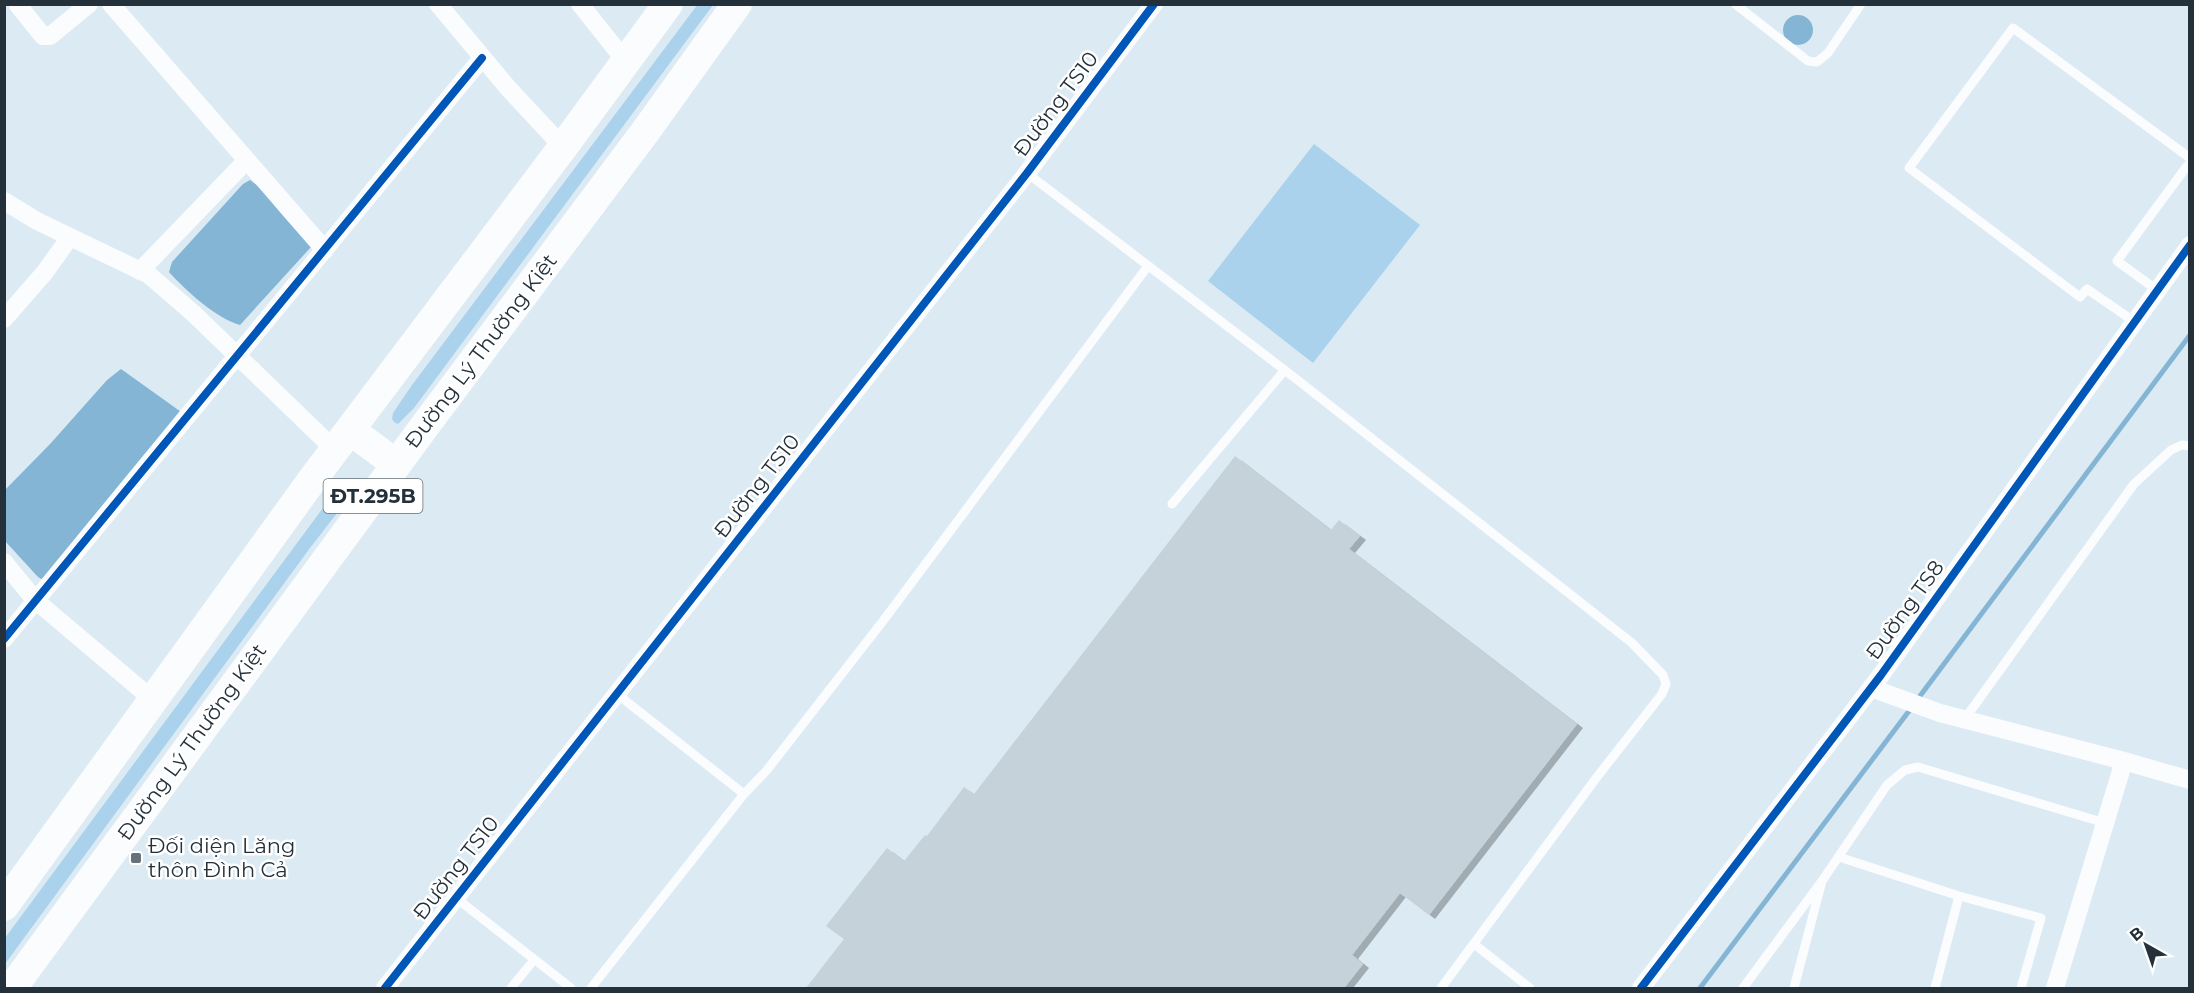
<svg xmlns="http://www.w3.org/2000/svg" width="2194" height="993" viewBox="0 0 2194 993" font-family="Montserrat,sans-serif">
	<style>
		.green { fill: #aad2ed }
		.water { fill: #85b5d5 }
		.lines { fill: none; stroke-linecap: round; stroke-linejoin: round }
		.stream { stroke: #85b5d5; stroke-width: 5 }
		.building { fill: #c6d2da; filter: url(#shadow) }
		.lane { stroke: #fafcfd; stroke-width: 9 }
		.street { stroke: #fafcfd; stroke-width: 18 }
		.primary { stroke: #fafcfd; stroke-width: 30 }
		.cycleway-casing { stroke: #fff; stroke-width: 11 }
		.cycleway { stroke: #0057b8; stroke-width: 8 }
		.poi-dot { fill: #65727b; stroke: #fff; stroke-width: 2 }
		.labels { text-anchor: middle; stroke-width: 5; stroke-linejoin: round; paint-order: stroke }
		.shield { fill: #fff; stroke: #666f75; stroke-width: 1.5 }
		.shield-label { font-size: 20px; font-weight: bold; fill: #25313a }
		.street-label { font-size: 21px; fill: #25313a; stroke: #fff }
		.poi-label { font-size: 21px; fill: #25313a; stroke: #fff; text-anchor: start }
	</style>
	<defs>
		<filter id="shadow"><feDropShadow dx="6" dy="4" stdDeviation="0" flood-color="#0004"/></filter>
	</defs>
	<rect width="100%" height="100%" fill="#dceaf3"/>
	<path class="green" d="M698,4L713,5L414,408L398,424L394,422L392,419L393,413L412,385Z
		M1314,144L1420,225L1313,363L1208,281Z
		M346,484L352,490L348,499L310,548L5,964V938L334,493Z"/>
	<path class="water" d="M1783 30a15 15 0 1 1 30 0a15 15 0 1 1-30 0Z
		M250,180L262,189L279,211L311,247L240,325C216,318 186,291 169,272L172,262L243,184Z
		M121,369L184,414L50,584L38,577L5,541V490L51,443L107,380Z"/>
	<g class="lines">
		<path class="stream" d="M1917,700L2190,335
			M1700,988L1912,707"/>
	</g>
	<path class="building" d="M1235,456L1331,530L1339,520L1360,536L1349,549L1577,724L1429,915L1400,893L1352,955L1363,964L1344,988H806L844,939L826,926L887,848L904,861L925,835L927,836L964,787L974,794Z"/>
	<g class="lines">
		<path class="lane" d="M1735,4L1808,61L1817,62L1828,53L1861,4
			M1027,173L1295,378L1632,643L1663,675L1666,684L1662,694L1597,777L1441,988
			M2157,290L2117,261L2187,166L2190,168
			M2135,322L2087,289L2080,297L1909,168L2013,28L2190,158
			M1172,504L1284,371
			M617,694L744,794L767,770L883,621L1148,266
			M1964,720L2134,484L2171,450L2182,445L2190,446
			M1839,857L1959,896L1935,988
			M1822,881L1887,785L1905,770L1918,767L2105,823
			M1959,896L2041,918L2021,988
			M456,898L571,988
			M1474,944L1530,988
			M511,988L534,960
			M591,988L744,794
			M1743,988L1822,881L1794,988"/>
		<path class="street" d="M111,4L325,250
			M438,4L508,88L563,147
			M580,4L626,62
			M18,5L43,36H50L89,4
			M4,201L37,221L149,275L193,313L334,449
			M140,271L246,161
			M4,319L45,272L70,237
			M4,562L35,600L152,699
			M4,639L482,58
			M1871,688L1940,713L2124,761L2055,988
			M2124,761L2190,780
			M385,988L1027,173L1154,4
			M1641,988L1881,675L2190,245"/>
		<path class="primary" d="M350,430L396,464
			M4,906L315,476L563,147L668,4
			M12,988L424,427L645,132L737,4"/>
		<defs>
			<path id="cycleway" d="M4,639L482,58
				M385,988L1027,173L1154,4
				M1641,988L1881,675L2190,245"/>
		</defs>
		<use href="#cycleway" class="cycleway-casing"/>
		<use href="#cycleway" class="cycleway"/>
	</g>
	<rect class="poi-dot" x="130" y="852" width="12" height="12" rx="3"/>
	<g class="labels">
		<rect class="shield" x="323.5" y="479" width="99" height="34" rx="4.5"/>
		<g class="shield-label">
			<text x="373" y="503">ĐT.295B</text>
		</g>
		<g class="street-label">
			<text transform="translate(1056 104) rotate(-53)" y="7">Đường TS10</text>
			<text transform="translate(481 351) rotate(-53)" y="7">Đường Lý Thường Kiệt</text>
			<text transform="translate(757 486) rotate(-52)" y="7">Đường TS10</text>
			<text transform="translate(1905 610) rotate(-54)" y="7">Đường TS8</text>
			<text transform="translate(192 742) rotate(-54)" y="7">Đường Lý Thường Kiệt</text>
			<text transform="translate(456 868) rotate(-52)" y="7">Đường TS10</text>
		</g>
		<g class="poi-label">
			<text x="148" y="853">Đối diện Lăng<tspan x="148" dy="24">thôn Đình Cả</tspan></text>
		</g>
	</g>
	<rect width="2194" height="993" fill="none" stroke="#25313a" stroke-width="12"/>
	<g transform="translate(2146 945) rotate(320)" stroke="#ffffff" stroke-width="4.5" paint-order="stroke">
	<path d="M0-4.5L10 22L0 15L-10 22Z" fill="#25313a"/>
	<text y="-9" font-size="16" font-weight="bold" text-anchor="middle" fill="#25313a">B</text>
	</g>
</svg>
